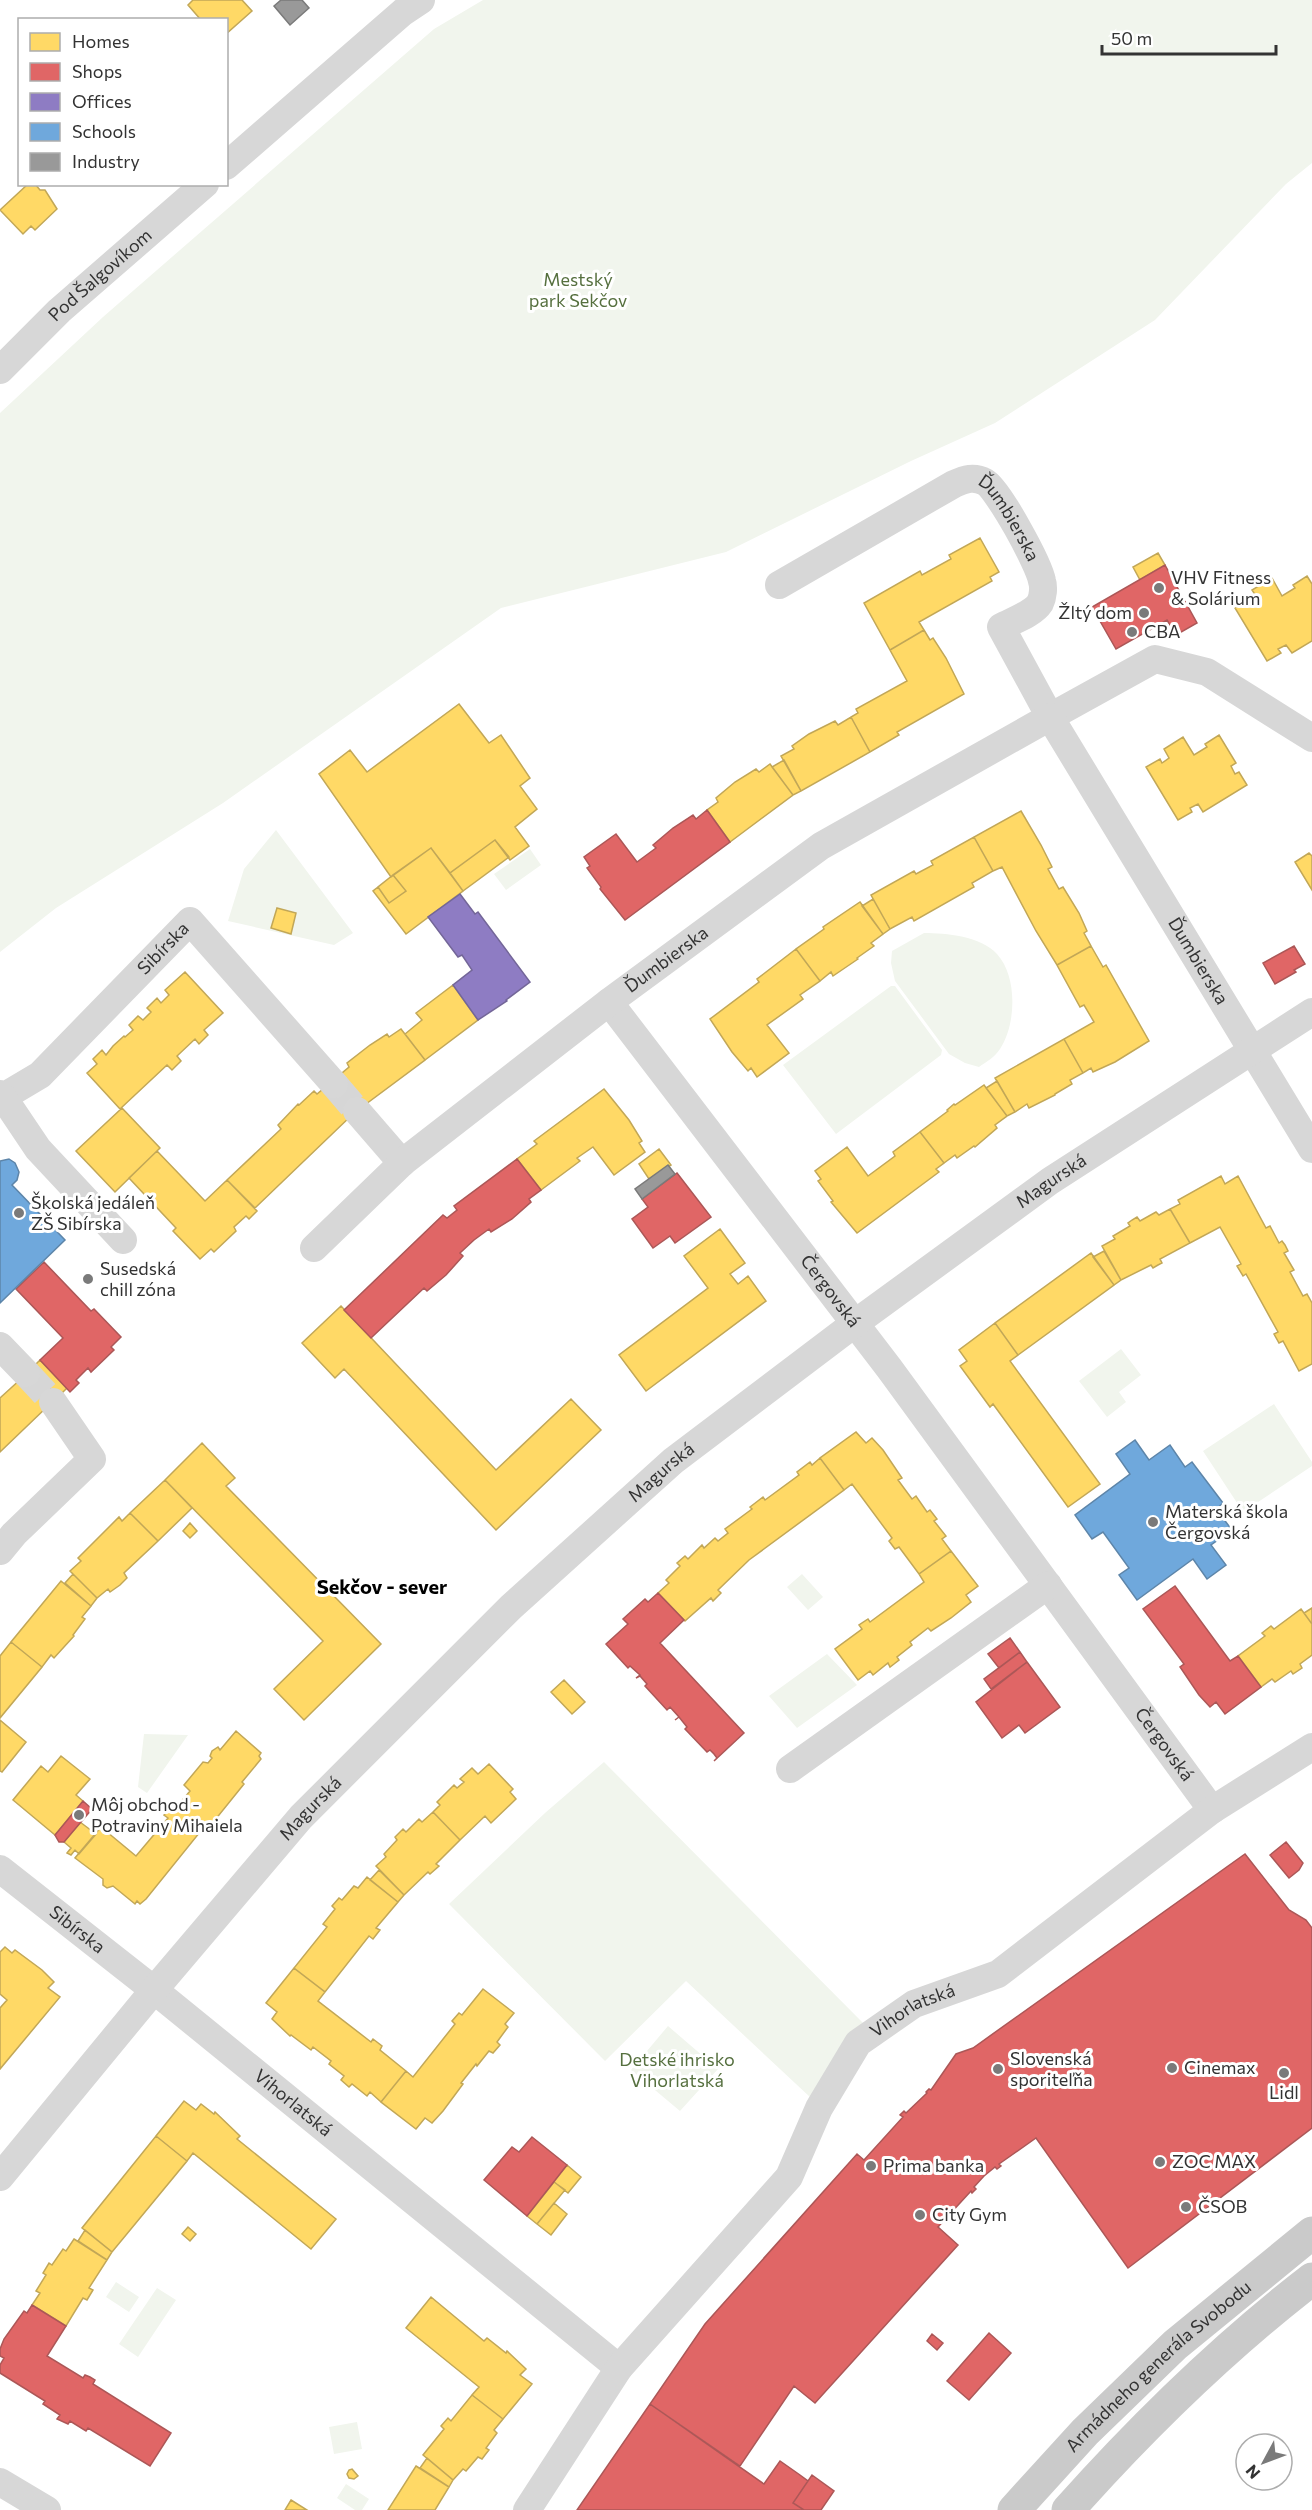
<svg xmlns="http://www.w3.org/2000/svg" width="1312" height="2510" viewBox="0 0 1312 2510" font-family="Commissioner,sans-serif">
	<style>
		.green { fill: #f1f5ed }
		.homes { fill: #ffd966; stroke: #c2a757; stroke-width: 1.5 }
		.shops { fill: #e06666; stroke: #ac5757; stroke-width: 1.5 }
		.offices { fill: #8e7cc3; stroke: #736698; stroke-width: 1.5 }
		.schools { fill: #6fa8dc; stroke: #5d85a9; stroke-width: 1.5 }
		.industry { fill: #999; stroke: #7a7a7a; stroke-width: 1.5 }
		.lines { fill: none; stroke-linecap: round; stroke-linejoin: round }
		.minor-tunnel { stroke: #d6d6d6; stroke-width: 28; stroke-dasharray: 28 14; stroke-linecap: butt }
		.minor { stroke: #d7d7d7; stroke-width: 28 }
		.major { stroke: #cacaca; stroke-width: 33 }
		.poi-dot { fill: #7a7a7a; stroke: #fff; stroke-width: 2 }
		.labels { text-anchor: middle; stroke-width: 6; stroke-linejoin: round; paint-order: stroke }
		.street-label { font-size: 18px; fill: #333; stroke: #fff }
		.park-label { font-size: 18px; fill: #56703f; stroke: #fff }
		.poi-label { font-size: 18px; fill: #333; stroke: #fff; text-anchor: start }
		.neighbourhood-label { font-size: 20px; font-weight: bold; fill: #000; stroke: #fff }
	</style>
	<rect width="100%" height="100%" fill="#fff"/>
	<path class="green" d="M483,0H1312V163L1286,184L1155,320L995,423L911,461L726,552L501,608L223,803L56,908L0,952V413L103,317L434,29Z
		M276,830L353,933L334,945L228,921L244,869Z
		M530,849L541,865L506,890L494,874Z
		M924,933C946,933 981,936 997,954C1018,977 1016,1025 1000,1049C995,1057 986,1062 979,1067L965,1063L949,1054L895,981L891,963L892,951Z
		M891,986H895L942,1050L941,1055L836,1134L783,1065Z
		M1121,1349L1141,1375L1119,1392L1126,1402L1107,1417L1079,1381Z
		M1274,1404L1312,1462V1466L1243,1512L1203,1451Z
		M802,1574L823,1597L808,1610L787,1587Z
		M827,1654L857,1685L797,1728L769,1696Z
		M144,1734L188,1735L147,1793L138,1787Z
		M604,1762L868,2028L811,2098L686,1981L605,2061L449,1904L545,1813Z
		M668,2026L718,2069L680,2111L631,2070Z
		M116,2282L139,2297L129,2312L106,2297Z
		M157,2288L176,2300L138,2357L119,2344Z
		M357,2422L362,2449L334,2454L329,2427Z
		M346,2484L369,2499L362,2510H355L337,2498Z"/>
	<path class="homes" d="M193,0H242L252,11L226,34V20H201L188,5Z
		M28,184H35L40,190H45L57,209L35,230L31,226L23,234L0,210Z
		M980,538L999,572L990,577L992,581L919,622L924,630L890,650L864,603L920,571L922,575L951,559L949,555Z
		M1158,553L1165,565L1140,580L1133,567Z
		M1307,576L1312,584V641L1292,653L1286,645L1278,649L1281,653L1267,661L1235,608L1248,600L1250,604L1258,599L1252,590L1272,578L1282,596L1295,588L1293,585Z
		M924,630L930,640L933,638L946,658L964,694L897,732L899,735L870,752L851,717L858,713L856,709L907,681L890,650Z
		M459,704L489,743L501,735L530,778L520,786L537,809L515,827L529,846L510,860L495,840L450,873L431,848L391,877L319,774L350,750L367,772Z
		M851,717L870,752L801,791L781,756L794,749L792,746L809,734L835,721L838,725Z
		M1219,735L1236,763L1231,766L1235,774L1239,772L1247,785L1203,812L1198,804L1190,808L1192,812L1178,820L1146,767L1160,759L1162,763L1169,758L1164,749L1183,737L1194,755L1207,747L1205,744Z
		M784,760L801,791L793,795L772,767Z
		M770,764L793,795L730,842L707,810L718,802L716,798L735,782L756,769L759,772Z
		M1021,811L1041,845L1052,867L1048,869L1059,889L1063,887L1079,913L1087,931L1084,933L1091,946L1057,965L1036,931L1002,867L993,871L974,837Z
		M974,837L993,871L972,883L974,887L914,921L912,917L890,929L871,895L914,871L916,874L933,865L931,861Z
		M495,840L509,857L463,891L450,873Z
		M431,848L463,891L406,934L373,891L378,887L389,903L406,891L393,875Z
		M1309,853L1312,856V890L1295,862Z
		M393,875L406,891L389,903L378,887Z
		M873,899L890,929L883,934L862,906Z
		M860,902L883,934L871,943L874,946L857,958L858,959L833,976L831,972L820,981L796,949L824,929L823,927Z
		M277,908L296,913L291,934L271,928Z
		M1091,946L1103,967L1106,965L1149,1041L1115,1062L1093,1072L1091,1068L1083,1073L1064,1039L1094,1022L1084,1005L1080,1007L1057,965Z
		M796,949L820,981L800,995L803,999L767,1025L789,1053L757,1077L751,1068L748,1071L732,1052L710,1019L759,982L757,979Z
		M185,972L223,1013L204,1030L208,1035L199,1044L195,1039L177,1056L181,1061L172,1070L167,1065L120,1109L87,1073L97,1064L93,1059L102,1050L106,1055L113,1046L124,1036L125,1037L133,1030L129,1025L138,1016L143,1020L151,1012L147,1008L157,998L161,1003L169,995L165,990Z
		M453,985L478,1020L425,1060L405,1034L422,1020L416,1013Z
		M401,1029L425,1060L354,1113L255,1208L227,1180L281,1129L278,1125L298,1104L299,1105L314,1091L317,1094L349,1067L347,1063L370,1045L387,1034L389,1037Z
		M1064,1039L1083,1073L1070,1080L1072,1084L1055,1094V1095L1029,1108L1027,1104L1015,1112L995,1078Z
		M997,1081L1015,1112L1007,1116L986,1088Z
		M984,1085L1007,1116L995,1125L997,1128L975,1147L974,1146L957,1158L955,1155L944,1163L920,1132L948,1111L947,1110L954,1104L955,1105Z
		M604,1089L629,1120L642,1141L639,1143L645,1152L614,1175L593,1147L577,1158L580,1161L541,1190L517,1159L537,1144L534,1141Z
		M122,1108L160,1148L115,1192L76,1151Z
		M920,1132L944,1163L936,1169L939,1172L857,1233L831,1202L833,1201L818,1181L821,1179L815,1171L847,1147L868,1176L895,1156L893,1152Z
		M659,1149L671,1165L649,1179L639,1164Z
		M157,1151L205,1201L227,1180L257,1211L249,1219L246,1216L234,1227L236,1231L214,1252L211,1249L200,1259L173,1231L176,1228L129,1178Z
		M1221,1176L1225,1184L1238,1176L1266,1228L1270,1226L1279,1243L1282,1241L1285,1245L1288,1251L1284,1253L1294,1270L1290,1272L1303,1296L1307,1294L1312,1303V1364L1299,1371L1283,1341L1279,1343L1274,1334L1278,1332L1246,1274L1243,1276L1237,1266L1241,1264L1220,1227L1190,1243L1170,1209L1180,1204L1178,1200Z
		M1170,1209L1190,1243L1160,1259L1162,1263L1158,1265L1153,1268L1151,1265L1121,1280L1102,1246L1115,1239L1113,1236L1130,1226L1128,1223L1132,1220L1137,1217L1140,1221L1156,1212L1159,1215Z
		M720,1229L745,1263L730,1274L738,1284L748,1276L766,1301L646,1391L619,1355L708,1288L684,1256Z
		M1104,1251L1121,1280L1114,1285L1093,1257Z
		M1091,1253L1114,1285L1018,1355L995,1323Z
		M341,1306L496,1470L571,1399L601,1430L496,1530L344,1369L335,1378L302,1343Z
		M995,1323L1018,1355L1010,1361L1100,1484L1068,1507L993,1404L990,1407L960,1366L967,1361L959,1350Z
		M40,1360L67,1388L58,1397L31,1369Z
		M31,1369L58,1397L49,1405L23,1377Z
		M23,1377L49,1405L0,1452V1398Z
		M856,1432L866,1443L872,1438L883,1450L902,1478L898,1480L912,1499L916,1496L927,1512L930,1510L937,1519L934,1521L946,1536L942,1539L951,1551L919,1574L899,1547L895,1549L889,1541L892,1538L852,1484L844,1490L820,1458Z
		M202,1443L235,1478L226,1486L381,1644L304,1720L274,1689L323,1641L165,1480Z
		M820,1458L844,1490L749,1560L718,1590L721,1593L713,1601L711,1598L685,1621L658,1593L669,1583L666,1580L680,1566L677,1563L685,1556L688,1559L702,1545L704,1548L715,1538L718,1541L728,1533L725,1529L752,1509L750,1507L763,1497L765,1500L799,1475L797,1472L810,1462L812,1465Z
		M165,1480L192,1508L158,1541L130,1513Z
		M130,1513L158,1541L124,1573L127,1578L120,1585L110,1592L108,1589L97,1598L70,1571L81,1561L78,1558L119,1517L122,1521Z
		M190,1523L197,1531L190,1538L183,1531Z
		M951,1551L978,1586L966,1595L971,1602L951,1618L931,1631L928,1628L910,1642L912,1645L897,1657L899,1660L894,1664L890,1667L888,1663L873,1675L870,1671L858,1680L835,1649L862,1629L859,1625L868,1619L870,1622L924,1582L919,1574Z
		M73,1574L97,1598L91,1606L65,1583Z
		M61,1581L91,1606L82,1617L85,1619L73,1635L74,1636L54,1658L51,1655L42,1667L11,1642Z
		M1312,1608V1624L1304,1613Z
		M1301,1609L1312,1624V1655L1300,1664L1302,1668L1293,1674L1291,1671L1275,1682L1272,1679L1261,1687L1238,1656L1265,1636L1262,1633L1271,1626L1274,1629Z
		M11,1642L42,1667L0,1718V1656Z
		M564,1680L585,1702L572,1714L551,1692Z
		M0,1720L26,1742L2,1772L0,1771Z
		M236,1731L261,1753L259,1756L261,1759L242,1782L244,1784L211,1825L208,1822L146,1899L140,1904L137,1901L135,1904L113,1886L107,1888L103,1885V1879L75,1858L101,1827L136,1856L168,1818L164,1815L168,1810L172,1806L175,1809L190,1791L184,1785L203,1762L208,1763L212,1758L210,1756L212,1751L218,1747L220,1750Z
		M61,1756L90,1779L76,1795L83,1801L55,1835L13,1800L41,1766L48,1772Z
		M489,1764L513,1789L510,1792L516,1799L491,1823L485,1816L460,1840L433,1812L440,1805L437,1802L454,1785L457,1788L464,1782L460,1779L472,1768L478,1774Z
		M433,1812L460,1840L436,1864L439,1866L430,1874L428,1872L404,1895L376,1866L386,1857L384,1854L397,1840L395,1837L403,1829L406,1832L419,1819L422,1822Z
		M80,1822L96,1834L79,1854L75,1850L71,1855L67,1853L71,1848L64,1842Z
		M379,1870L404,1895L398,1902L370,1880Z
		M367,1877L398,1902L376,1928L380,1930L373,1939L369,1936L325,1992L294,1968L327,1927L323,1924L335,1909L332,1906L339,1898L342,1900L354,1886L358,1888Z
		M5,1947L12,1953L15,1950L42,1970L54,1982L48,1988L60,1997L0,2069V2008L7,2000L0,1994V1952Z
		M294,1968L325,1992L318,2001L371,2042L373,2039L382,2046L380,2050L406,2071L381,2102L370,2092L367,2096L352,2084L349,2087L341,2080L344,2076L329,2064L331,2061L313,2047L311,2050L291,2035L290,2036L272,2019L277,2012L266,2003Z
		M483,1989L514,2013L505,2024L508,2027L497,2042L500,2045L493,2053L489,2051L477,2066L476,2064L461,2083L463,2084L443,2111L432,2123L425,2118L416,2129L381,2102L406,2071L413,2077L455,2024L452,2021L459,2013L462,2015Z
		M184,2101L196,2110L201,2104L214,2114L215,2112L240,2136L237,2139L336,2219L311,2249L193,2153L187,2161L156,2136Z
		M156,2136L187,2161L112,2252L82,2228Z
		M567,2165L581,2177L568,2193L553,2181Z
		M554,2182L565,2190L537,2224L527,2216Z
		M554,2203L567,2214L551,2235L537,2224Z
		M188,2227L196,2234L190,2241L182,2234Z
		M85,2230L112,2252L107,2260L78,2241Z
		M74,2239L107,2260L89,2288L93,2290L87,2300L83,2298L66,2326L32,2305L40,2293L36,2291L46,2275L43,2273L49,2263L52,2265L63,2249L66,2251Z
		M431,2297L484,2341L487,2338L506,2353L507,2351L526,2369L520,2375L532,2384L503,2419L472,2395L479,2387L406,2328Z
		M472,2395L503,2419L494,2430L497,2433L486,2448L489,2450L485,2455L482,2459L478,2457L466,2471L463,2469L453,2480L423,2455L444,2429L441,2426L448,2418L451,2421Z
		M427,2458L453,2480L449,2487L420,2468Z
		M416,2466L449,2487L435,2510H388Z
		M352,2469L358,2476L354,2479L349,2478L347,2474L349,2470Z
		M291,2500L307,2510H285Z"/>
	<path class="shops" d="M1165,565L1197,623L1176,635L1167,620L1116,649L1092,607Z
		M707,810L730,842L625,920L600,889L601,887L587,868L590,866L584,857L616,834L637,862L656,848L653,845L673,828L693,815L696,819Z
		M1294,946L1305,964L1294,970L1296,972L1275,984L1263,963Z
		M517,1159L541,1190L529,1199L531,1202L512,1219L491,1232L489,1229L474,1240L460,1253L463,1256L446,1275L427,1291L424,1288L371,1338L344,1310L443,1215L447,1218L457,1210L454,1206Z
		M677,1173L711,1217L675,1243L670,1236L653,1248L632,1219L648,1207L642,1199Z
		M44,1262L91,1311L94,1309L121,1337L111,1347L114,1350L91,1372L88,1368L76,1380L79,1383L70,1392L40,1360L63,1338L16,1289Z
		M1175,1586L1230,1661L1238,1656L1261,1687L1225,1714L1216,1702L1210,1707L1199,1695L1180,1667L1184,1664L1143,1609Z
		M658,1593L684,1620L660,1643L744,1733L714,1761L717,1758L714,1754L710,1750L707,1752L685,1729L687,1727L679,1717L675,1720L679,1717L670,1707L667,1710L645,1686L647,1684L640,1676L636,1678L640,1675L630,1666L628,1668L606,1644L628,1624L623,1619L645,1599L648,1602Z
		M1010,1638L1020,1652L999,1668L988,1654Z
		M1020,1652L1027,1662L991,1689L984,1679Z
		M1027,1662L1060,1707L1025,1733L1019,1725L1002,1738L976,1702Z
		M83,1801L92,1809L64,1842H59L55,1835Z
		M1286,1842L1303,1863L1299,1870L1289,1878L1270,1855Z
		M1245,1854L1289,1910L1306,1920L1312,1928V2128L1128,2268L1036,2138L999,2164L1001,2166L997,2169L995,2167L984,2176L974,2187L976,2189L972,2193L971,2191L938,2227L958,2245L815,2403L794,2386L740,2466L650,2404L705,2324L857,2154L864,2160L903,2117L900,2115L904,2111L906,2113L927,2093L926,2092L929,2089L931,2090L956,2054L973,2048Z
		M532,2137L567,2165L527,2216L484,2180L512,2147L519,2152Z
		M32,2305L66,2326L47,2356L83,2378L85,2375L90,2377L95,2380L93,2384L171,2433L150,2466L88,2428L86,2431L70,2421L68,2424L57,2419L60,2415L43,2404L45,2401L0,2373V2365L4,2358L0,2356V2349L4,2339L24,2311L27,2313Z
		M989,2333L1011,2353L969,2400L947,2381Z
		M932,2334L943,2343L937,2350L927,2341Z
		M650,2404L764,2484L780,2461L800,2475L808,2481L793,2503L804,2510H577Z
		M812,2475L834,2491L821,2510H804L793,2503Z"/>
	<path class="offices" d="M460,894L475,914L478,912L530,982L506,1000L507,1001L478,1020L453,985L472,970L462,955L458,957L428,917Z"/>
	<path class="schools" d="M9,1159L15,1163L19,1172L17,1180L12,1185L65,1240L0,1303V1161Z
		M1135,1440L1149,1460L1170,1445L1185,1467L1192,1462L1223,1503L1216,1509L1232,1530L1211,1545L1226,1565L1207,1579L1193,1559L1137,1600L1119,1575L1129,1568L1103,1532L1092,1539L1075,1515L1130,1474L1116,1454Z"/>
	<path class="industry" d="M281,0H302L309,8L290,25L274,6Z
		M668,1165L675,1174L642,1199L635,1189Z"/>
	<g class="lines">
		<path class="minor-tunnel" d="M334,1084L357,1111
			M26,1373L53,1402"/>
		<g class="minor">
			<path d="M226,166L403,12L421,0"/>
			<path id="s1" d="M0,370L59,311L205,184"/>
			<path id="s2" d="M779,585L954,484C965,479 974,476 985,482C998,489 1039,564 1042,581C1044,587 1043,597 1040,603C1033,614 1012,621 1001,627L1050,717L1155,659L1207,672L1312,738"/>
			<path id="s3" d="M609,1002L889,1368L1212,1810"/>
			<path id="s4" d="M0,1094L3,1097L40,1075L190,921L334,1084"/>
			<path d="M3,1097L38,1149L123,1240"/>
			<path d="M357,1111L402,1163"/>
			<path id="s5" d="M314,1248L403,1162L609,1002L821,846L1050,717L1312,1149"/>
			<path d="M0,1346L26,1373"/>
			<path d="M0,1551L14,1534L92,1459L53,1402"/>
			<path d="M790,1769L1048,1585"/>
			<path id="s6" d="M0,1869L154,1990L619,2368"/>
			<path id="s7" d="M0,2177L154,1990L301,1817L511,1607L673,1461L854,1324L1050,1181L1312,1012"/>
			<path d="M0,2482L47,2510"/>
			<path id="s8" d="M527,2510L619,2368L789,2177L819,2108L858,2043L914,2004L998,1974L1212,1810L1312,1747"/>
		</g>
		<g class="major">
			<path id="s9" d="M1014,2510L1085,2432L1175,2345L1312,2233"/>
			<path d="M1068,2510C1142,2427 1224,2347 1312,2279"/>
		</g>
	</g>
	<g class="poi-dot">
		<circle cx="1159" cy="588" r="6"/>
		<circle cx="1144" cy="613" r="6"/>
		<circle cx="1132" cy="632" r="6"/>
		<circle cx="19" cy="1213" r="6"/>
		<circle cx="88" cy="1279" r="6"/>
		<circle cx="1153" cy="1522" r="6"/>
		<circle cx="79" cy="1815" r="6"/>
		<circle cx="1172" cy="2068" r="6"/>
		<circle cx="998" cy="2069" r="6"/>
		<circle cx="1284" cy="2073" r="6"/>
		<circle cx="1160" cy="2162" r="6"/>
		<circle cx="871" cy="2166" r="6"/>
		<circle cx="1186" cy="2207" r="6"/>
		<circle cx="920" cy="2215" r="6"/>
	</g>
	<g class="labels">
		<g class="street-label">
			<text dy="6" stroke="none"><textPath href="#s1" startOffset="138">Pod Šalgovíkom</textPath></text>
			<text dy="6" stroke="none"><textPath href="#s2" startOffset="278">Ďumbierska</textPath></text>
			<text dy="6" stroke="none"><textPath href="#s4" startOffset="224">Sibírska</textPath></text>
			<text dy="6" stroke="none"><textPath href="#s5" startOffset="456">Ďumbierska</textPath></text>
			<text dy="6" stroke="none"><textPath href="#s5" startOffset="1196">Ďumbierska</textPath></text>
			<text dy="6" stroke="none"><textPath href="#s7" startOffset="1455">Magurská</textPath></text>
			<text dy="6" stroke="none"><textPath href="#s3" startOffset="364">Čergovská</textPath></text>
			<text dy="6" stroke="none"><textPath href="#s7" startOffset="968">Magurská</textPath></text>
			<text dy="6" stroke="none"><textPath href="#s3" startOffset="927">Čergovská</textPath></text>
			<text dy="6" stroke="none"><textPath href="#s7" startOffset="482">Magurská</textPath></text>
			<text dy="6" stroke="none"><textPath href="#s6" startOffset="98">Sibírska</textPath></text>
			<text dy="6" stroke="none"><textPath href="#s8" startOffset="640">Vihorlatská</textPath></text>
			<text dy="6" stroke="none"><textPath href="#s6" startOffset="375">Vihorlatská</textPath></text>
			<text dy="6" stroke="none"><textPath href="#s9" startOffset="204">Armádneho generála Svobodu</textPath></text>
		</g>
		<g class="park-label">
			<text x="578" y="286">Mestský<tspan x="578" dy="21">park Sekčov</tspan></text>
			<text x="677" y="2066">Detské ihrisko<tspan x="677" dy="21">Vihorlatská</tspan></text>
		</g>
		<g class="poi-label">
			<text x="1171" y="584">VHV Fitness<tspan x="1171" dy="21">&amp; Solárium</tspan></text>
			<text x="1132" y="619" text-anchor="end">Žltý dom</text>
			<text x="1144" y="638">CBA</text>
			<text x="31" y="1209">Školská jedáleň<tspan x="31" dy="21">ZŠ Sibírska</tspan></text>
			<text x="100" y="1275">Susedská<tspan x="100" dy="21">chill zóna</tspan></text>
			<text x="1165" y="1518">Materská škola<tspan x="1165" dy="21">Čergovská</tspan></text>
			<text x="91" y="1811">Môj obchod -<tspan x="91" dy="21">Potraviny Mihaiela</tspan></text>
			<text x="1010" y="2065">Slovenská<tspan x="1010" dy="21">sporiteľňa</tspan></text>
			<text x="1184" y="2074">Cinemax</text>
			<text x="1284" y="2099" text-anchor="middle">Lidl</text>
			<text x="1172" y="2168">ZOC MAX</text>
			<text x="883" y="2172">Prima banka</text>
			<text x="1198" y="2213">ČSOB</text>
			<text x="932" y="2221">City Gym</text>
		</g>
		<g class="neighbourhood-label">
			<text x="382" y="1594">Sekčov - sever</text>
		</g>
	</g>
	<rect x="18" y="18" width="210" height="168" fill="#ffffff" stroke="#adadad" stroke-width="1.5"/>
	<rect x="30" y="33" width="30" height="18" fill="#ffd966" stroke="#adadad" stroke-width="1.5"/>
	<text x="72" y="48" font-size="18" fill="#333333">Homes</text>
	<rect x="30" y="63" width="30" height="18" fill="#e06666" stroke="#adadad" stroke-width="1.5"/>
	<text x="72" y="78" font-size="18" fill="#333333">Shops</text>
	<rect x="30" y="93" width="30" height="18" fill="#8e7cc3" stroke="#adadad" stroke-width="1.5"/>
	<text x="72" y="108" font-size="18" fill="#333333">Offices</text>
	<rect x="30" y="123" width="30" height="18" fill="#6fa8dc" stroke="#adadad" stroke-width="1.5"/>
	<text x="72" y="138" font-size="18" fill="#333333">Schools</text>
	<rect x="30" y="153" width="30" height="18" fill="#999999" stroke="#adadad" stroke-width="1.5"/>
	<text x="72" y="168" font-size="18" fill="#333333">Industry</text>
	<g transform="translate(1264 2462) rotate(229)"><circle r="28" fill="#ffffff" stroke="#adadad" stroke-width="1.5"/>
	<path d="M0-4.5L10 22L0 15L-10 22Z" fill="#7a7a7a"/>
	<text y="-9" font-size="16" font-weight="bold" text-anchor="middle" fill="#333333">N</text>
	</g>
	<path d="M1102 45v9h174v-9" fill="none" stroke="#333333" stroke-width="3"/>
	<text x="1111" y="45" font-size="18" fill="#333333" stroke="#ffffff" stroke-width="4.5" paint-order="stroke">50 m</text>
</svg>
